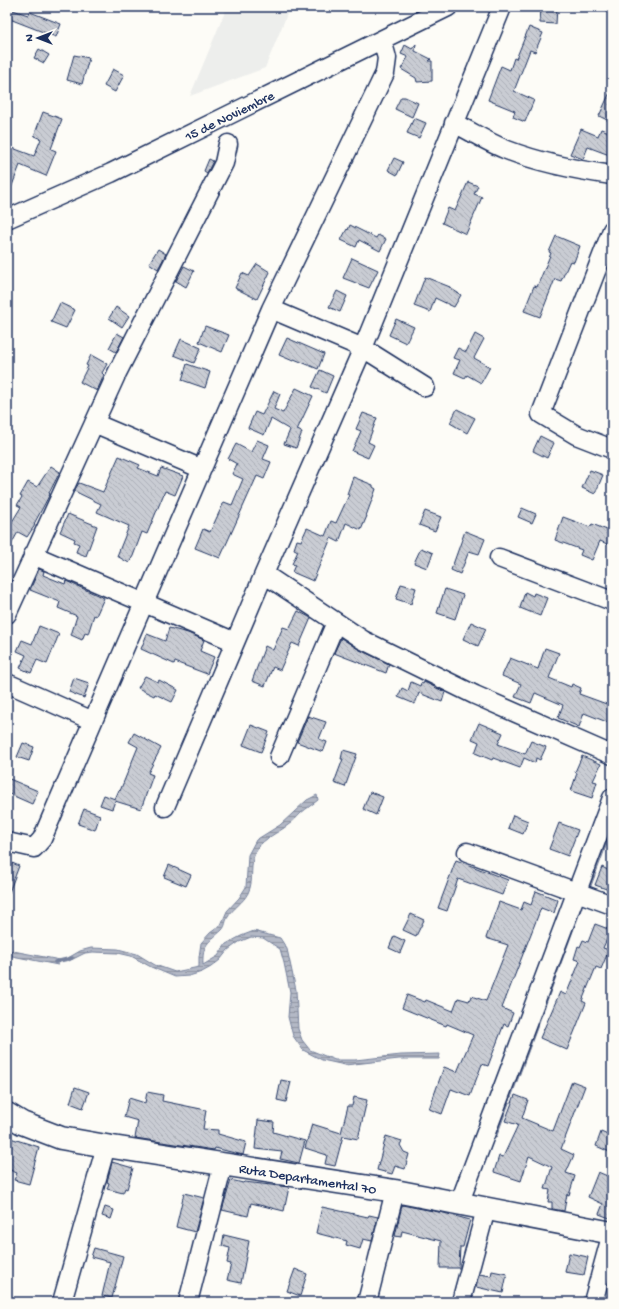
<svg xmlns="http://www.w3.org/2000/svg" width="619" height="1309" viewBox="0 0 619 1309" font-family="'Gochi Hand',sans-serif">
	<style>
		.built { fill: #edeeec }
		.water { fill: url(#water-rules); stroke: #76819c }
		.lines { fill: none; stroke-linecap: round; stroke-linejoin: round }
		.stream { stroke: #76819c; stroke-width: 3.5 }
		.building { fill: url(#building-back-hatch); stroke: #1b2f5e }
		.minor-casing { stroke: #1b2f5e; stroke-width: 21 }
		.major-casing { stroke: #1b2f5e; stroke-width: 25 }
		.minor { stroke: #fdfcf7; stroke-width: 18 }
		.major { stroke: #fdfcf7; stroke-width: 22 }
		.labels { text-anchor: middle; stroke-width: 3; stroke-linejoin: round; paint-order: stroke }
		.street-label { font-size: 14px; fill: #1b2f5e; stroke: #fdfcf7 }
	</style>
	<defs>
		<pattern id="water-rules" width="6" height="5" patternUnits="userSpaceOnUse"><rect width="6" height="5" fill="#b3b8c5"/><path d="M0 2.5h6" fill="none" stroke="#9196a3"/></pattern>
		<pattern id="building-back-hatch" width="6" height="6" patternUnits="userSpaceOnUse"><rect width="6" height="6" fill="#c9ccd3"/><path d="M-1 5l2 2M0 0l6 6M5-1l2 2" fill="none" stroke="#acb0b8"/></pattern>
	</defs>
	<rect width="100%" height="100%" fill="#fdfcf7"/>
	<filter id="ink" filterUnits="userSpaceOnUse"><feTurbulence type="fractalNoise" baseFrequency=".025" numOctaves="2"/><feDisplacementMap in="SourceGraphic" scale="8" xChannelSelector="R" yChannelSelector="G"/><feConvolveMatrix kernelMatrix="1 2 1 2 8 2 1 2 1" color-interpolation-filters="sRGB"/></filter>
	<g filter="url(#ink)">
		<path class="built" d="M227,7H290L265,68L190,96Z"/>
		<path class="water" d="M317,795L318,800C313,804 307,808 301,813C297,817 293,822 288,825C278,833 264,838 257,849C248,863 255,880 248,893C243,903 233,908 228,917C225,921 226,926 222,930C208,943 202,944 203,965L218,956L226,944L241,936L254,931L280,938L287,949L296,990L298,1029L302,1040L310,1050L335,1060H355L401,1055L440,1054L439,1059H399L345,1065L322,1060L303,1050L293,1036L288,1017L290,992L284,963L280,949L263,938L251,937L239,942L228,950L220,960L211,967L202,972L189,976L175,977L151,967L131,956L118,953L93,952L85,953L69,961L68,958L80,951L91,948L118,949L137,954L155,965L175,972L199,967V957L201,943L210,933L221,925L227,911L239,898L246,887L248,855L256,840L280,825L307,800Z
			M609,836H610L589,891L588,890Z
			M581,907H582L496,1138H495Z
			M7,950H8L60,960L58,965L7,955Z"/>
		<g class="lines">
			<path class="stream" d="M55,962L72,958"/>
		</g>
		<path class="building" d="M541,7H557L556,24L540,23Z
			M7,8L28,15L30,12L61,24L56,37L7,18Z
			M529,27L543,33L535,52L530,50L514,91L534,100L525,122L513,117L515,111L488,100L501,66L510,70L514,58L516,59Z
			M416,44L415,51L431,59L429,61H432V81L417,82L416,78L401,69L408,57L401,54L405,45L412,49Z
			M39,49L49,55L44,63L34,58Z
			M74,55L89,58L82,84L67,80Z
			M113,69L124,75L115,92L104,86Z
			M612,88V115L609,121L599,116Z
			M401,97H405L418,103L412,117L395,109Z
			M43,112L62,119L51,149L56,151L46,176L20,165L8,196H7V146L34,156L41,139L34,136Z
			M414,118L426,123L419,138L407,133Z
			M581,129L598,136L601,129L612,133V156L588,147L583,159L570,154Z
			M394,158L403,162L397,175L388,170Z
			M209,159L213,161L207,173L204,171Z
			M468,182L478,186L474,194L482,197L466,234L442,223L448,208L455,211Z
			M350,225L376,238L378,235L386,239L380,251L359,240L356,247L341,240L347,229L348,230Z
			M556,236L580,246L574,262L570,261L561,281L555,279L540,317L524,311L534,286L537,287L551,253L549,252Z
			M158,249L166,254L158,269L149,263Z
			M352,258L378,270L369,288L343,278Z
			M257,264L270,272L257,299L235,288L242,273L249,276Z
			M184,266L194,271L186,287L176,281Z
			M425,277L450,287V288L461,295L454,307L435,298L430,312L414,306Z
			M337,291L347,296L340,312L329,307Z
			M60,303L75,310L66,328L51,322Z
			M116,307L129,316L122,327L109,318Z
			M396,319L414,327L406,343L389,335Z
			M205,326L229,335L222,352L199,342Z
			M117,333L124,337L116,352L109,348Z
			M475,334L484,339L474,358L490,367L481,383L467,375L465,378L454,373L460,360L453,358L458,348L466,352Z
			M287,338L324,354L318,369L294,359L293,361L279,355Z
			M181,339L201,348L194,363L174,355Z
			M91,355L107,364L102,373L104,375L97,391L80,382L88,366L86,365Z
			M187,364L210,372L205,388L182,380Z
			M320,370L333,376L326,393L312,387Z
			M296,388L313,396L297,430L302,432L296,448L284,444L290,430L271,419L264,435L248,428L255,412L262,415L274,391L280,394L274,409L283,413Z
			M457,409L475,418L467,433L450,423Z
			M363,413L377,418L368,442L374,445L368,458L352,451L361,431L356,429Z
			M540,436L554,443L547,458L533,451Z
			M257,440L269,445L263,459L271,462L264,479L257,476L220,558L195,548L203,529L210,532L224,502L232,505L243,479L232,474L237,464L228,459L236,444L251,452Z
			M119,456L140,465L138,468L158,476L161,468L183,476L175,495L165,491L147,534L142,532L133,556L129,563L117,556L129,526L97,512L101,504L74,491L79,483L103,492Z
			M51,466L60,472L49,493L50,494L34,524L35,525L27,537L18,532L7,552V530L21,507L17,505L22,497L20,496L28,482L37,487Z
			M590,470L603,475L595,494L582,488Z
			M353,477L373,485V487L376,489L366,516H367L361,530L346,523L339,542L331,538L313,581L292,572L295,565L292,564L298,551L294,549L297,540L301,541L307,528L325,536L331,521L336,523L349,495L347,494Z
			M522,508L536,514L532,523L518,517Z
			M425,511L441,517L435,531L419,525Z
			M68,514L97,526L86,556L76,552L79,544L74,542L75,539L60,532Z
			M563,517L590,527L592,524L612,532V546L600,541L592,560L580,555L582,550L555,540Z
			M465,531L485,539L479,554L469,551L460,574L451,570Z
			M421,548L433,553L427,568L414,563Z
			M39,569L44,571L43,575L65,584L66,581L104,598L96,616L94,615L88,634L85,633L82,640L71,635L77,616L58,608L60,602L30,590Z
			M401,584L416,588L411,604L396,599Z
			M445,589L463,595L455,619L437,613Z
			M525,592L533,596L534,593L547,598L540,616L520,608Z
			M298,611L311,618L299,646L292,643L280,670L273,667L265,686L252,681L265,646L273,650L283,627L289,629Z
			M471,622L486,629L478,646L463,639Z
			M39,626L59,634L47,664L37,660L31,673L20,668L26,655L17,651L22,640L32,644Z
			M169,628L188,633L204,640L200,651L214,657L207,674L175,662L174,664L141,649L147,634L165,641Z
			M341,638L358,649L389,664L386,673L334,653Z
			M545,648L559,653L549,678L571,687L572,684L581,688L579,694L612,706V724L584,713L579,727L558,718L563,705L535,693L531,703L515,697L521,684L502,676L510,658L538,669Z
			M145,676L158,682L159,680L178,690L172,702L155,694L154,696L138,688Z
			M74,678L89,683L84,698L69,692Z
			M411,682L420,686L421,683L423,684L424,682L445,692L442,702L419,693L415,704L398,697L402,688L408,691Z
			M308,716L326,722L319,739L327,742L323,752L297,742Z
			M479,723L503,733L498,744L525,754L531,741L546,747L540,760L536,758L535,763L524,758L520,768L493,758L492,760L475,753L479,742L472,739Z
			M251,725L269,732L261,752L243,745Z
			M134,733L161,748L148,773L153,775L141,809L115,801L112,809L100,805L104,795L115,799L119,790L120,791L138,747L129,742Z
			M23,743L34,747L29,761L17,757Z
			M343,750L357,754L345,787L334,783L343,759H341Z
			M582,756L601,764L593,781L597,782L592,798L571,791L577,773L575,772Z
			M7,778L38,791L32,804L7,793Z
			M370,792L383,797L376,815L363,809Z
			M84,809L100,815L95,830L78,824Z
			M513,815L528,821L523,834L508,828Z
			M559,823L578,830L568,856L549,849Z
			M456,860L508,880L502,895L458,879L447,911L438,908Z
			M10,862L19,866L8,895H7V871Z
			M169,865L191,875L186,886L164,877Z
			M602,867L612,872V891L595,885Z
			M536,891L558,900L554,913L541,908L502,1008L513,1013L508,1026L504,1024L488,1066L482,1064L470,1096L451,1089L442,1114L429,1109L444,1067L457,1072L473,1035L447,1024L446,1026L402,1008L407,995L425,1002L426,1000L453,1011L458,998L469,1001L471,996L486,1001L508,945L486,938L499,902L521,910L524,902L531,905Z
			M411,914L424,920L416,936L403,930Z
			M595,924L611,930L603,948L609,950L601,969L596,967L582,1001L586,1003L567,1050L540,1038L560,992L566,995L580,961L574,959L578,946L580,947L583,940L588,942Z
			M394,936L405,941L400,953L389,948Z
			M281,1080L291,1082L286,1102L277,1100Z
			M572,1081L585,1086L561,1149L574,1155L566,1173L575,1176L569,1195L567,1194L564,1211L552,1209V1202H548L550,1190L545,1189L552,1167L529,1156L521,1181L494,1172L499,1156L503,1157L518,1125L505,1121L515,1095L528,1100L522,1118L553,1131Z
			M75,1087L89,1092L83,1108L70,1103Z
			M147,1092L163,1095L162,1101L206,1110L203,1129L218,1130V1134L246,1142L243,1155L215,1148L214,1150L135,1138L138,1121L124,1117L129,1098L145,1103Z
			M354,1097L367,1100L358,1139L343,1136L335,1166L325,1164L327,1155L305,1148L312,1124L341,1133L348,1106H352Z
			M258,1120L274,1122L273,1132L305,1141L299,1163L280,1159L282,1152L255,1149Z
			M601,1132L612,1137V1153L596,1146Z
			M386,1136L402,1141L400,1145L404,1152L409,1154L405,1169L395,1166L392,1174L377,1170Z
			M7,1137L39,1147L29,1184L14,1180L17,1173L7,1169Z
			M112,1162L133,1168L127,1189L125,1188L123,1193L107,1189L109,1183L107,1182Z
			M598,1172L612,1178V1219L599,1214L603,1204L588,1197Z
			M231,1180L243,1183L244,1182L289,1187L284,1211L251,1203L248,1216L222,1210Z
			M184,1193L204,1198L195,1232L176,1227Z
			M402,1205L444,1213L470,1220L463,1247H460L459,1268H440L441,1241L402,1231L401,1237L395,1236Z
			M105,1207L114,1210L111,1219L102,1216Z
			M322,1207L368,1217L369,1215L378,1217L372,1241L363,1239L360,1249L346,1245L347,1241L316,1233Z
			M224,1235L249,1241L241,1283L227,1280L231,1264L227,1263L230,1248L222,1246Z
			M94,1248L123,1256L112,1298L102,1296L110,1262L91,1257Z
			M569,1253L588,1257L584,1275L565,1272Z
			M295,1269L307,1274L300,1296L287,1291Z
			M492,1271L507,1274L503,1293L476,1287L479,1274L491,1276Z"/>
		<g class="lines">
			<defs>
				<path id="minor" d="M454,123C472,132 489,143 507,150C541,163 576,170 612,175
					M7,219L111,173L448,7
					M612,230L541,414L576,435L612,449
					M271,309L363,348L425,387
					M94,423L202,469
					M33,555L235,642
					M499,558L612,601
					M264,574L363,640L475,695L612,755
					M7,614L117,373L224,163L228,144
					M7,683L93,721
					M279,757L336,622
					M165,807L264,574L363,348L502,7
					M7,842L34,848L42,839L271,309L385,73L387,58L382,40
					M467,852L612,905
					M459,1204L612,798
					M62,1302L106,1146
					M188,1302L223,1165
					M367,1302L395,1191
					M461,1302L486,1209
					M593,1302L612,1233"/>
				<path id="major" d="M7,1114L22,1123L61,1138L106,1146L395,1191L612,1233"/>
			</defs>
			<use href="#minor" class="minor-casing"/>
			<use href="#major" class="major-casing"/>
			<use href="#minor" class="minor"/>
			<use href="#major" class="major"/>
		</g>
	</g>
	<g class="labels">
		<g class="street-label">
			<text transform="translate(229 115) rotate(-26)" y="5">15 de Noviembre</text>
			<text transform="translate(308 1178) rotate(9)" y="5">Ruta Departamental 70</text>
		</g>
	</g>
	<rect width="619" height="1309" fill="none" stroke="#fdfcf7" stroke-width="24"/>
	<rect x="12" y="12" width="595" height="1285" fill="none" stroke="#1b2f5e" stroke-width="1.5" filter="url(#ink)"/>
	<g transform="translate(38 38) rotate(270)" stroke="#fdfcf7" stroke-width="3" paint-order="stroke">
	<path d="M0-3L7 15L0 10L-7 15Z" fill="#1b2f5e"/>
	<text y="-6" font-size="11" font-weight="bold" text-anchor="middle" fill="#1b2f5e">N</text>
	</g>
</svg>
